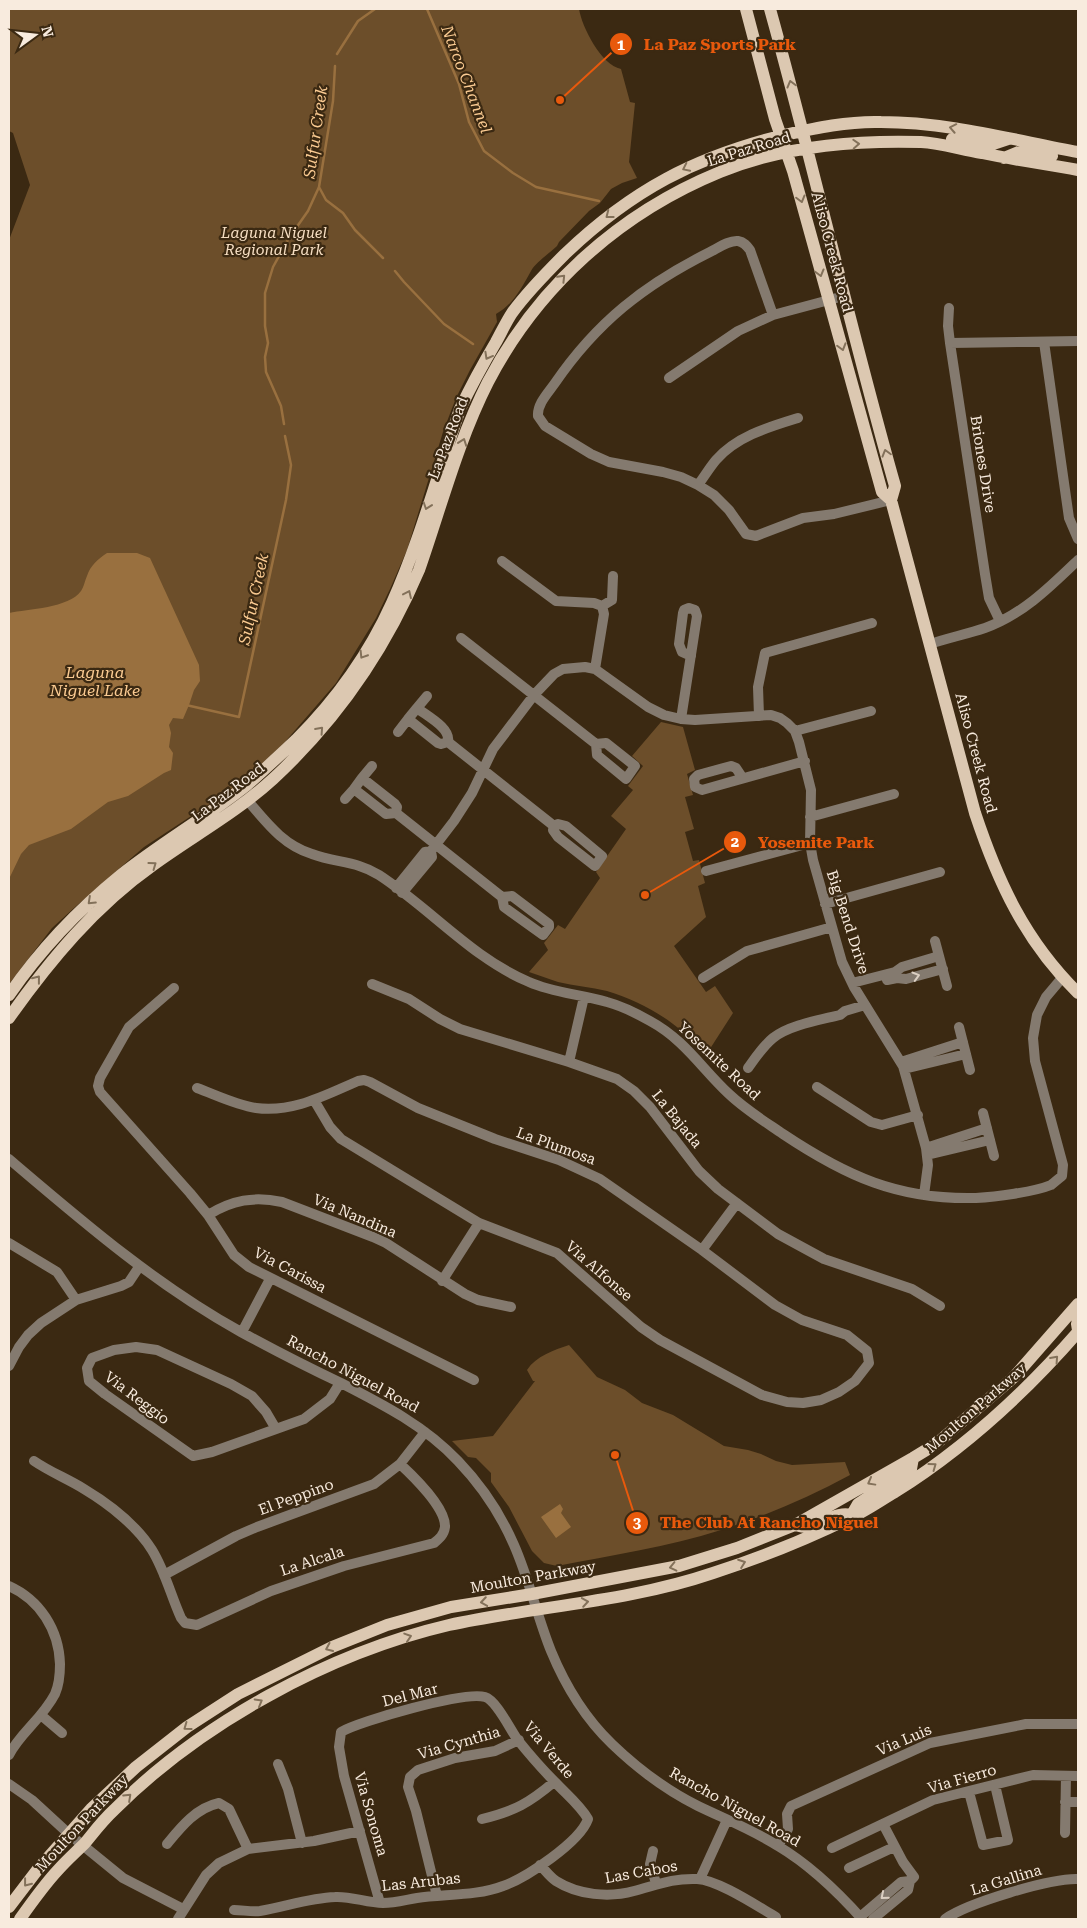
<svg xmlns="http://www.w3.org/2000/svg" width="1087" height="1928" viewBox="0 0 1087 1928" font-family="'Roboto Serif',serif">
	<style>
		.green { fill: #6c4e2a }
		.water { fill: #99703f }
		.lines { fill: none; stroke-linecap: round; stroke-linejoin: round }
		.stream { stroke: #99703f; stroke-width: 2.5 }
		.minor { stroke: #847a6f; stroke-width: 10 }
		.major { stroke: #dcc8b1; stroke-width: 12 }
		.oneway { stroke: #83715a }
		.oneway2 { stroke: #dbcfc2 }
		.labels { text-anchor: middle; stroke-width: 4.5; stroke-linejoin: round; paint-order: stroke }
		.street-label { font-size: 15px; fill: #f8ebde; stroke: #3b2912 }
		.park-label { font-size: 15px; font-style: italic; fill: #f6dec2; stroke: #3b2912 }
		.water-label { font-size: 16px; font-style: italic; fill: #fbcb92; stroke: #3b2912 }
		.leader { fill: none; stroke: #e8590c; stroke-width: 2 }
		.callout-dot { fill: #e8590c; stroke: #3b2912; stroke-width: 2 }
		.mark-label { font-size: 15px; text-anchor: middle; font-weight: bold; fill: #fff }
		.callout-label { font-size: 16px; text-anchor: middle; font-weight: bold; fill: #e8590c; stroke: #3b2912; stroke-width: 4.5; stroke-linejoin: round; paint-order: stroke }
	</style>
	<rect width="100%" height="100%" fill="#3b2912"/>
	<path class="green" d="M9,9H579C582,27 601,65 621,69L630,102L635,103L629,162L637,178L622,183L611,189L600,203L589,211L559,242L557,246C550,253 536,262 531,271C522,287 513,305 496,314L497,322L470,370L456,398L443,432L407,550L390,589L376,618L336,683L284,743L240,784L144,847L74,908L52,928L9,984V240L30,185L13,133L9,131Z
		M661,722L683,727L695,770L687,774L693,795L685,797L694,829L685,832L693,861L699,860L705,883L698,886L706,917L674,946L706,992L715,986L733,1013L706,1055C680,1024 646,1003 607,991C591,987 574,986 558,982C548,979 539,975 529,972L548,950L544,943L558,925L565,929L600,878L596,872L626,829L611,816L633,790L628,786L643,766L632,756Z
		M569,1345L597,1377L625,1390L642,1403L673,1415L724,1446L748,1450L761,1454L776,1461L792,1465L845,1462L850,1475C809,1497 766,1516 721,1530C668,1547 612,1555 557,1566L544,1563L532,1551L509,1507L491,1482V1473L476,1458L468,1457L452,1441L493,1436L535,1381H533L527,1370C536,1356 554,1350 569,1345Z"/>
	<path class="water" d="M107,553H137L150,558L199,665L200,681L194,690L189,705L183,719L173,718L169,725L171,733L169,747L173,753L171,770L164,773L128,796L108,802L71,829L29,845L21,854L9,879V613C28,609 69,608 81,591C84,587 85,580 87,576C90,566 98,559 107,553Z
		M560,1504L563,1509L561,1513L571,1527L556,1538L541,1517Z"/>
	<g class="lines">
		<path class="stream" d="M427,9L459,84L469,122L484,151L513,173L536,187L599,201
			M337,54L358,21L375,9
			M319,187L326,200L343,213L355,230L383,258
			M395,271L404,282L444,324L473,344
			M284,424L281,406L266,372L265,357L268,343L265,326V293L273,267L289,238L308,211L319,187L333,101L335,66
			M186,705L239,717L286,500L291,465L285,436"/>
		<path class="minor" d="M949,308L948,326L950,343L985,574L989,598L1000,621
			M773,315L750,250C747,246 744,242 738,241C729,240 718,248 710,252C644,285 597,322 555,383C548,393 537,404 538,416L545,426L591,454L609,462L663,472L681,477L698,485L714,495L729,510L746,534L756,536L803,518L834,514L891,500
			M1044,342L1069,518L1078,539
			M950,343L1078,341
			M669,378L738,331L773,315L844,296
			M698,485C704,477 710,467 716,460C737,436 769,427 798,418
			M502,561L556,601L594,603L602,606
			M461,638L596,744L606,743L635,766L626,779L597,755L596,744
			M930,644C948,638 967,634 985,628C1022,615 1051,586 1078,560
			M595,669L604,614L602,606L612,600L613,576
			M417,708L427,696
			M759,716L758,687L765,653L872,623
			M681,719L697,616L695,610L689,608L684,610L683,613L679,644L682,652L691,656
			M795,731L871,711
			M398,732L408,719
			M448,742C451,728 427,716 417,708L408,719L438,743L441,744L448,742L554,826L558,824L566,826L602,856L595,866L558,837L553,830L554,826
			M742,777L736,768L731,766L698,775L694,779L695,787L702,790L805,761
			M362,778L372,766
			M345,799L354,789
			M248,801C267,823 283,845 312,854C336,863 357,861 379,875C431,909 472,958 529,982C553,993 581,994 607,1002C622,1006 636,1013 650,1021C685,1040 702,1069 729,1094C746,1110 764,1121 783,1134C846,1176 898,1200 976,1198C995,1197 1034,1192 1051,1185C1054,1183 1058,1179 1062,1176L1063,1165L1035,1061L1033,1038L1037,1015L1046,997L1062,978
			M396,813L397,807L395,804L362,778L354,789L386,814L396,813L502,897L512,896L549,924V927L543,935L504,907L502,897
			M810,817L894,794
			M706,871L810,843
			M396,888L425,852L431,851L454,821L472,793L493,749L534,695L554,674L563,669L585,667L595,669L648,707L664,715L681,719L695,720L771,715L780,718L787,723L795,731L799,742L811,790L810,843L813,860L842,962L854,987L903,1066L926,1148L928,1165L924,1195
			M402,893L432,857L431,851
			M825,904L940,872
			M935,941L947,986
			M703,978L747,951L832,927
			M887,980L897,978L906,979L943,969
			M852,983L895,972L902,967L939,956
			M372,984L409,999L440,1019L460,1029L569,1062L617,1079L634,1091L650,1107L699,1171L718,1189L778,1234L824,1259L912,1289L940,1306
			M174,988L129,1027L100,1078L98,1086L100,1092L190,1193L208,1215L234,1255L249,1267L474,1380
			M959,1027L970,1070
			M569,1062L584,997
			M901,1062L963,1042
			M748,1068C756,1057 763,1046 773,1038C789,1025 820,1020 840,1015L845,1011L865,1005
			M904,1069L966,1054
			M817,1087L871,1122L882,1125L918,1115
			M197,1088C216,1095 236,1105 256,1108C293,1113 325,1095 358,1081L364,1080L370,1082L418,1108L495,1139L559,1160L600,1179L702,1250L775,1305L802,1320L847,1335L867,1351L869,1363L855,1381L839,1392L821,1400L803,1403L787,1402L762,1395L660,1340L641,1327L557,1253L479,1223L341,1139L330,1127L314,1100
			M983,1113L994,1156
			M926,1148L987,1128
			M927,1155L990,1140
			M9,1159C83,1222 156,1285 241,1332C274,1350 307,1367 341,1383C384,1405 425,1426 458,1461C481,1485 501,1515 514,1545C529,1579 537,1616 551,1651C565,1685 586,1719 612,1744C638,1769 666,1790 698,1806C725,1819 753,1830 778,1846C810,1865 837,1891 862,1919
			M208,1215C232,1200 254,1196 282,1202L373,1237L386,1243L465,1294L478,1300L511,1307
			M9,1243L57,1272L76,1300
			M702,1250L737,1203
			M442,1281L479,1223
			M242,1332L270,1279
			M9,1366L19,1347L28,1335L41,1323L76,1300L121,1286L129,1282L139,1267
			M276,1429L266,1412L252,1396L231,1384L157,1350L136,1347L114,1350L92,1358L87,1368L89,1381L105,1394L193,1456L212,1452L304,1419L330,1399L340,1383
			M34,1461C50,1472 68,1479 84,1489C109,1504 137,1526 152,1550C165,1571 171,1596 181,1618L185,1623L197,1625L271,1591L344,1566L434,1543C439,1539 444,1535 445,1527C446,1508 413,1476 400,1464
			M164,1575L236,1536L257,1527L374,1484L400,1464L425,1432
			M9,1586C40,1600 59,1630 60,1664C60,1674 59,1685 55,1694C42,1719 20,1733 9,1755
			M42,1716L62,1733
			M278,1764L288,1789L302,1843
			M9,1784L32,1800L69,1834L123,1878L183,1909
			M969,1792L983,1845L1008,1840L995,1785
			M1065,1802H1078
			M482,1819C515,1811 529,1803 554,1782
			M1065,1833L1066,1776
			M167,1844C181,1827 196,1808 219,1803L229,1809L248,1849
			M778,1846L788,1829L787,1814L791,1806L930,1743L1026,1724H1078
			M832,1848L933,1800L1033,1775L1078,1776
			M653,1851L650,1864L656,1883
			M540,1865C545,1870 550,1877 556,1881C578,1895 609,1898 634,1891C657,1885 672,1878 697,1879C718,1880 757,1906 776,1917
			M849,1868L894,1847
			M700,1879L727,1820
			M437,1896L416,1811L408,1787L410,1777L418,1770L455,1758L495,1751L519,1740
			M234,1910C242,1910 252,1912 260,1911C285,1907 309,1898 335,1897C351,1896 367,1903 383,1903C395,1903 405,1900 417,1898C445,1894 477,1896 503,1886C526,1878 580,1842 588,1819C580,1805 566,1794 555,1782C542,1769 529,1754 517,1739C510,1729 496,1700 485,1697C464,1691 360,1721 341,1732L339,1747L344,1776L380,1903
			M860,1917L901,1882L910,1881L914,1877L903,1862L883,1824
			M178,1919L206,1875L219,1863L248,1849L314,1841L360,1831
			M873,1919L908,1890L910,1881
			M945,1919C968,1903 1050,1878 1078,1879"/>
		<path class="major" d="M746,9L775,119L793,171L882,492L891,500L975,813C998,882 1025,941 1078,993
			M770,9C814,167 850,328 895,486L891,500
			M952,139L990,145L1008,139
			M1004,158L1021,151L1052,156
			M9,995C40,950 78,910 121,875C161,843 207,817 248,784C264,770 280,755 296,740C335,701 369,654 392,603C420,541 438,473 460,409C471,386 483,364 496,342C501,333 506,322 512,313C527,292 547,272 565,254C632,190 695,157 784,135C816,128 848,121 881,122C947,122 1013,140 1078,152
			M9,1018C50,960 95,906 153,865C193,836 237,812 273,779C338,719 385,650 419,570C441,507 458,441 488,382C538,286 620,213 720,172C783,146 854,140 921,142C941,143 962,150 982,153C1014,160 1046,164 1078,170
			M1078,1320L1077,1324L1078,1330
			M799,1526C819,1531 833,1508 855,1516L854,1511L858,1504L911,1469L913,1458
			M9,1907L38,1869L91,1809L136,1767L187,1727L238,1694L332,1647L387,1625L451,1607L532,1594L679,1566L737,1548L795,1525L913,1458L936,1444L1014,1377L1078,1304
			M20,1919C32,1902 44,1885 58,1870C67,1860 76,1852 85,1843C94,1832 103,1820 114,1810C201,1723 329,1653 449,1625C537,1606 628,1602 713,1573C760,1558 807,1539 852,1517C867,1510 881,1500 895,1492C965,1448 1024,1394 1078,1332"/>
	</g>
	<defs><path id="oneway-chevron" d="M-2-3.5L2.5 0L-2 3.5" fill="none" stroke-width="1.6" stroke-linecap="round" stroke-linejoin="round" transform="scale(1.25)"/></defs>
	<g class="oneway">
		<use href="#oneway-chevron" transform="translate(791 84) rotate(-105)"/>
		<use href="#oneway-chevron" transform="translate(953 128) rotate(-169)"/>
		<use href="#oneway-chevron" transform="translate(856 144) rotate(-3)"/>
		<use href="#oneway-chevron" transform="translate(686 168) rotate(154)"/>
		<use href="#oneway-chevron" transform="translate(801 199) rotate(75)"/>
		<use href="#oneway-chevron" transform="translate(609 215) rotate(142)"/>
		<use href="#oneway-chevron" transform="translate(820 273) rotate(75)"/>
		<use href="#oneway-chevron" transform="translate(562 278) rotate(-46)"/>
		<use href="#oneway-chevron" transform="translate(842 347) rotate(74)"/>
		<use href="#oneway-chevron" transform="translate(488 356) rotate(119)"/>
		<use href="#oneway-chevron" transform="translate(463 442) rotate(-70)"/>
		<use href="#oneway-chevron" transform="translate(886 453) rotate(-106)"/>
		<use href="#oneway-chevron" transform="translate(427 506) rotate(109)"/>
		<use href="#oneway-chevron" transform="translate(408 594) rotate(-65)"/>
		<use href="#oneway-chevron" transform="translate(363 655) rotate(122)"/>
		<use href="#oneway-chevron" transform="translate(320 730) rotate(-48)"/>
		<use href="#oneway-chevron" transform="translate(153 865) rotate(-36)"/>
		<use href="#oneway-chevron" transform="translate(91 901) rotate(137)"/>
		<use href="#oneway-chevron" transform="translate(37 979) rotate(-52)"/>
		<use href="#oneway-chevron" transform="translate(1055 1359) rotate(-48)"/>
		<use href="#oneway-chevron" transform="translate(933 1466) rotate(-36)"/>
		<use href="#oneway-chevron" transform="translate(871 1482) rotate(151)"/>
		<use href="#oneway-chevron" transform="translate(742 1563) rotate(-20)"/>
		<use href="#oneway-chevron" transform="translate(673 1567) rotate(167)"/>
		<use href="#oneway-chevron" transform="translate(484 1602) rotate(171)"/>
		<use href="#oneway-chevron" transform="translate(585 1602) rotate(-9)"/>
		<use href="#oneway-chevron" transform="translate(408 1637) rotate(-18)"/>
		<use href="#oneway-chevron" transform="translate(329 1648) rotate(156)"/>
		<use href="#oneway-chevron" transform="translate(259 1702) rotate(-30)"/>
		<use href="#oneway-chevron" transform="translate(187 1727) rotate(144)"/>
		<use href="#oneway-chevron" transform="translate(128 1797) rotate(-43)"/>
		<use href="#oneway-chevron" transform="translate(27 1883) rotate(128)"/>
	</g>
	<g class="oneway2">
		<use href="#oneway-chevron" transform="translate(916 976) rotate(-16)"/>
		<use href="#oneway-chevron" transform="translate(884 1896) rotate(140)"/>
	</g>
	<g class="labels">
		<g class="street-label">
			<text transform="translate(749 149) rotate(-17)" y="5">La Paz Road</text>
			<text transform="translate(832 252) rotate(75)" y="5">Aliso Creek Road</text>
			<text transform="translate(448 438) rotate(-69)" y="5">La Paz Road</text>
			<text transform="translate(983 464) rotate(81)" y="5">Briones Drive</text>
			<text transform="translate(976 753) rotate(75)" y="5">Aliso Creek Road</text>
			<text transform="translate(228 792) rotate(-37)" y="5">La Paz Road</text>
			<text transform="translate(848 922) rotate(72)" y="5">Big Bend Drive</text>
			<text transform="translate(719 1061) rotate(43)" y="5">Yosemite Road</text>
			<text transform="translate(677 1119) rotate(51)" y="5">La Bajada</text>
			<text transform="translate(556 1146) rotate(20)" y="5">La Plumosa</text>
			<text transform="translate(355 1216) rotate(23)" y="5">Via Nandina</text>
			<text transform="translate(290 1270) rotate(28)" y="5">Via Carissa</text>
			<text transform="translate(599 1271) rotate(41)" y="5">Via Alfonse</text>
			<text transform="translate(353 1374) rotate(28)" y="5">Rancho Niguel Road</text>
			<text transform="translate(137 1398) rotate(37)" y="5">Via Reggio</text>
			<text transform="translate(976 1408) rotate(-41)" y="5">Moulton Parkway</text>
			<text transform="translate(296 1497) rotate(-20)" y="5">El Peppino</text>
			<text transform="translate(312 1561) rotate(-18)" y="5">La Alcala</text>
			<text transform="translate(533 1577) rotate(-10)" y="5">Moulton Parkway</text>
			<text transform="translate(410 1695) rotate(-14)" y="5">Del Mar</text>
			<text transform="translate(904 1740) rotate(-23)" y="5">Via Luis</text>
			<text transform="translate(459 1743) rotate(-16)" y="5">Via Cynthia</text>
			<text transform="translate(549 1750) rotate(50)" y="5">Via Verde</text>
			<text transform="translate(962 1779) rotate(-16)" y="5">Via Fierro</text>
			<text transform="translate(735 1807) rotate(29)" y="5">Rancho Niguel Road</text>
			<text transform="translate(371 1814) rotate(74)" y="5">Via Sonoma</text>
			<text transform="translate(82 1823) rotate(-47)" y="5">Moulton Parkway</text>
			<text transform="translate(641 1872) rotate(-10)" y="5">Las Cabos</text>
			<text transform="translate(1006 1880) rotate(-17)" y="5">La Gallina</text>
			<text transform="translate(421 1882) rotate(-6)" y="5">Las Arubas</text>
		</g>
		<g class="park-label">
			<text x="274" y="238">Laguna Niguel<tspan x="274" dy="17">Regional Park</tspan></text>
		</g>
		<g class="water-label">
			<text transform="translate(467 79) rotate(69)" y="6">Narco Channel</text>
			<text transform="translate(315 132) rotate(-82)" y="6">Sulfur Creek</text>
			<text transform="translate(253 599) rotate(-78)" y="6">Sulfur Creek</text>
			<text x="95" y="678">Laguna<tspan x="95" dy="18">Niguel Lake</tspan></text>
		</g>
	</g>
	<path class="leader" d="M560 100L621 44M645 895L735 842M615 1455L637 1523"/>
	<g class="callout-dot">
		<circle cx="560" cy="100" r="5"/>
		<circle cx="645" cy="895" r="5"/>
		<circle cx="615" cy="1455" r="5"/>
		<circle cx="621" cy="44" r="12"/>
		<circle cx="735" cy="842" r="12"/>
		<circle cx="637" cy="1523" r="12"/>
	</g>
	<g class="mark-label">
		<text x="621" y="50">1</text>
		<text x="735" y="847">2</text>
		<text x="637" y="1528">3</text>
	</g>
	<g class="callout-label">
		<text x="720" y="50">La Paz Sports Park</text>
		<text x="816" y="848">Yosemite Park</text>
		<text x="769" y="1528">The Club At Rancho Niguel</text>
	</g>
	<rect width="1087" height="1928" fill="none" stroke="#f8ebde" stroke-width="20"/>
	<g transform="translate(35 35) rotate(75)" stroke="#3b2912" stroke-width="4" paint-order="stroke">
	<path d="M0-4L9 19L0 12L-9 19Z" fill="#f8ebde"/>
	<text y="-8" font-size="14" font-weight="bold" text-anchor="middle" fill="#f8ebde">N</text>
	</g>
</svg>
